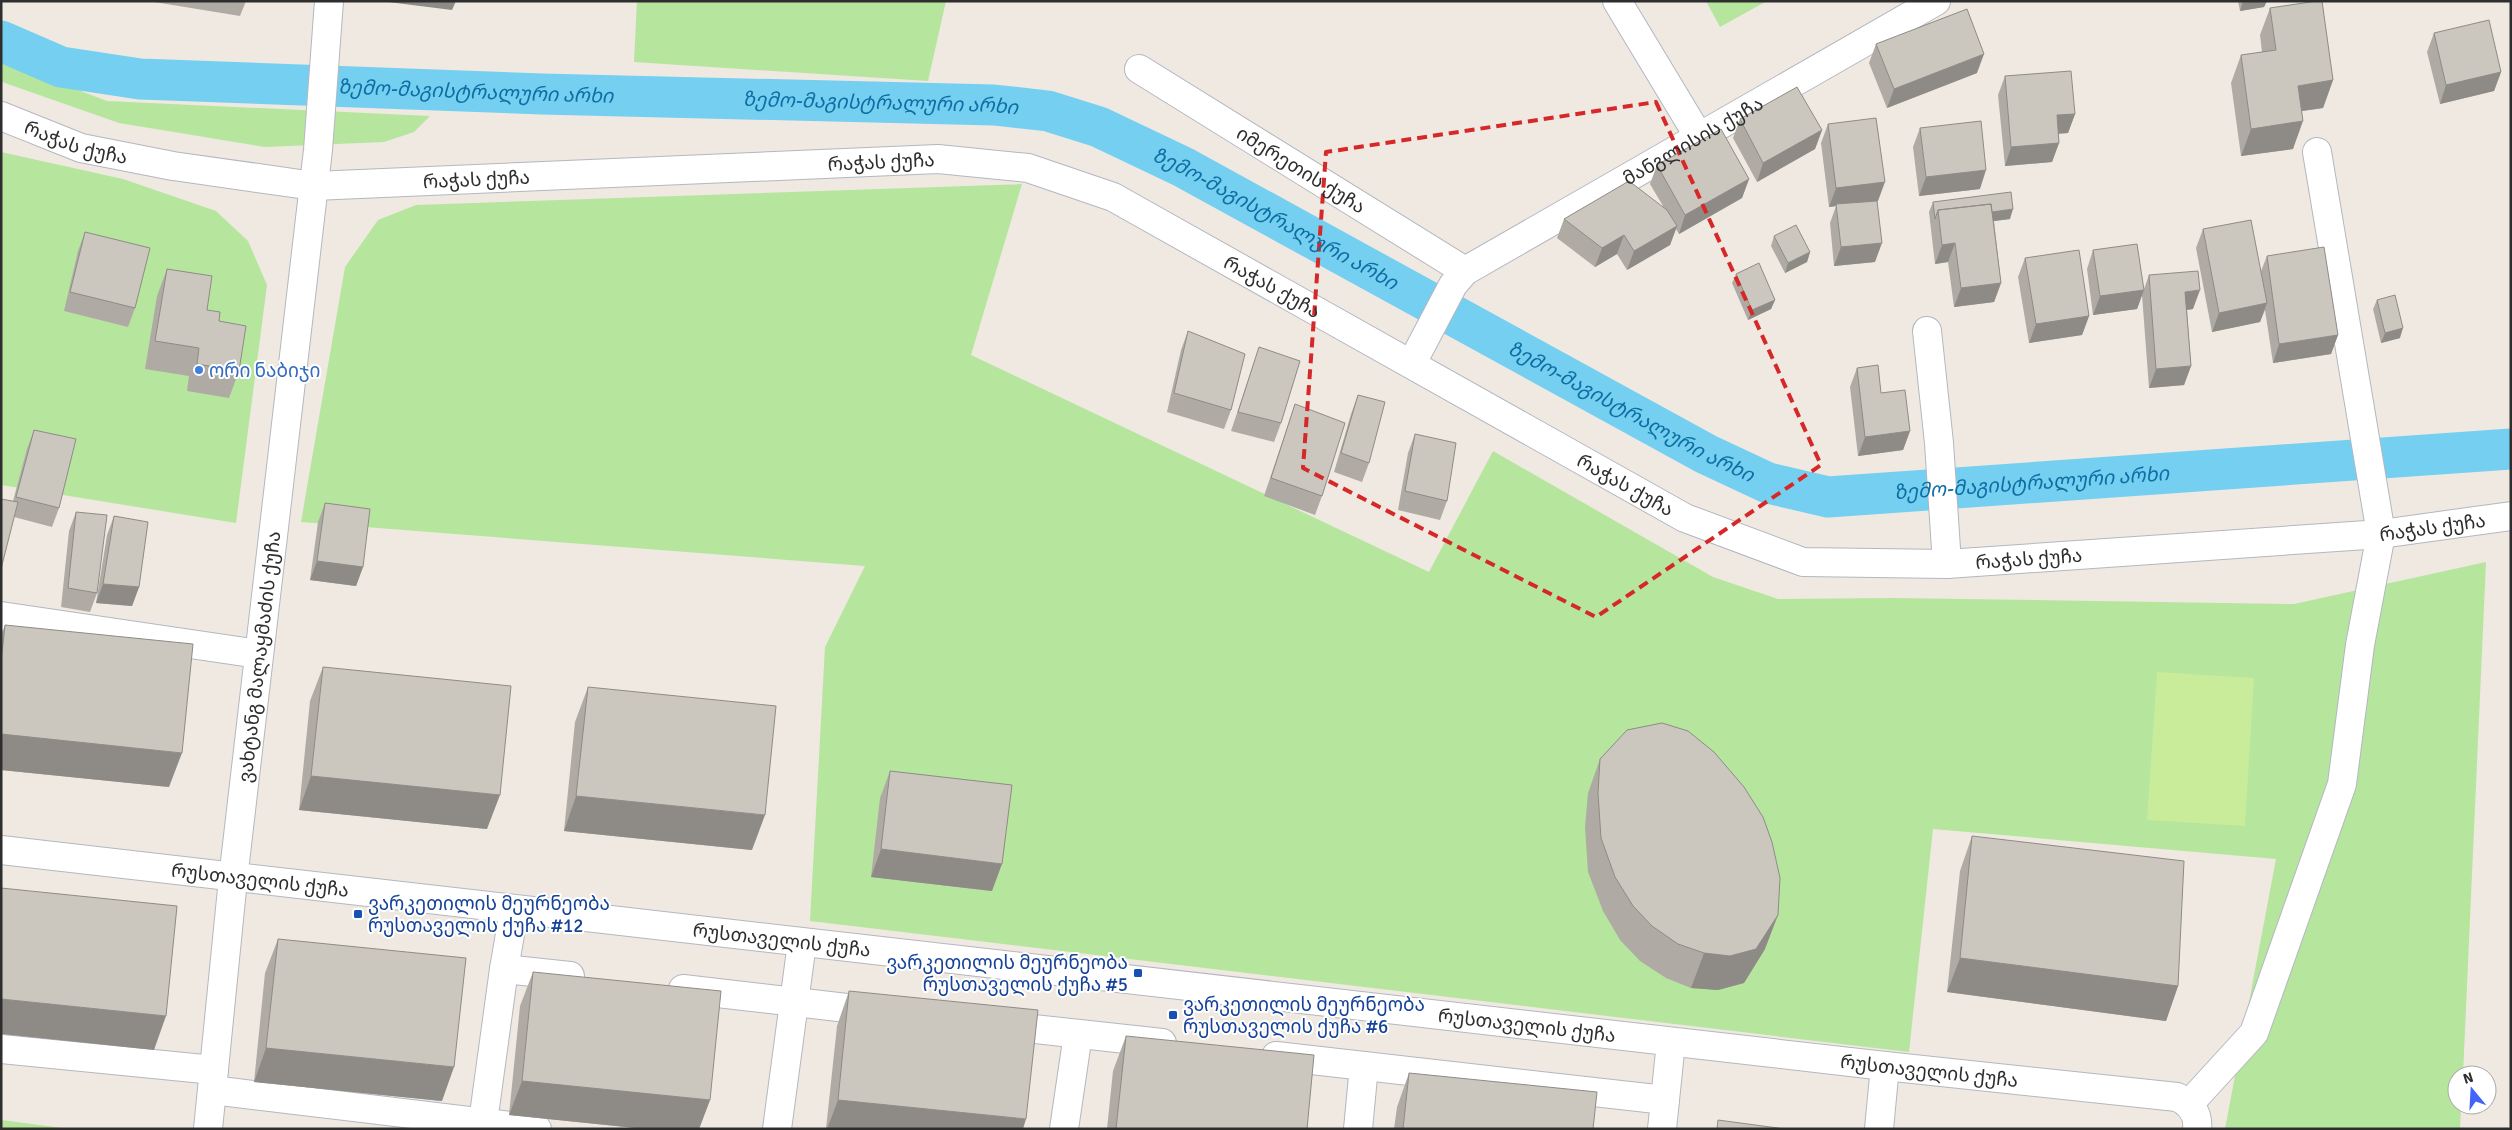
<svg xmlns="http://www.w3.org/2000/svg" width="2512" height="1130" viewBox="0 0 2512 1130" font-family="Signika,'Noto Sans Georgian',sans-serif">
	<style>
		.green { fill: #b6e59e }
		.pitch { fill: #c9ec9a }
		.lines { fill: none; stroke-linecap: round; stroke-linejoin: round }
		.canal { stroke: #75cff0; stroke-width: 41 }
		.minor-casing { stroke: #b4b7c1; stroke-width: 30 }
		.minor { stroke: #fff; stroke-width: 28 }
		.wall { fill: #afaba4 }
		.shaded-wall { fill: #8e8b86 }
		.building { fill: #cbc7bf; stroke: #8e8b86 }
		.marked { fill: none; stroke: #d62828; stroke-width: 4; stroke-dasharray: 10 6; stroke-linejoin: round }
		.shop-dot { fill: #3f7fe0; stroke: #fff; stroke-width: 2 }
		.transit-dot { fill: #1a4fb4; stroke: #fff; stroke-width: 2 }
		.labels { text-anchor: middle; stroke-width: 4; stroke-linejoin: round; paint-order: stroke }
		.street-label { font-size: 19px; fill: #2e2e2e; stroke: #fff }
		.shop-label { font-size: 19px; fill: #366cbe; stroke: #fff; text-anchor: start }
		.transit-label { font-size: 19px; fill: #164399; stroke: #fff; text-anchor: start }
		.water-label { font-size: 20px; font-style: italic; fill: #0d6fa3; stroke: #fff }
	</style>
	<rect width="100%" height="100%" fill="#efe9e1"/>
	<path class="green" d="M637,1H946L928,81L634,62Z
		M1706,1H1767L1720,27Z
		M1,61L107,101L430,116L414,132L384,142L265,147L119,123L5,83L1,81Z
		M1,152L123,179L216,211L248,241L267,285L236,523L1,485Z
		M1022,184L971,355L1429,572L1493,451L1713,577L1778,599L1892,598L2294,604L2486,562L2463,1075H2457V1105H2461L2460,1129H2225L2276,859L1933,829L1909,1052L810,921L825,647L865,566L301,522L345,267L378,220L416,205Z
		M1,1120L70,1129H1Z"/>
	<path class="pitch" d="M2157,672L2254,678L2245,826L2147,820Z"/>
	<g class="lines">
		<path class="canal" id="s1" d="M1,41L61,67L140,79L542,94L994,105L1048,111L1099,127L1183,167L1706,454L1768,483L1828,497L2511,449"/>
		<defs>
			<g id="minor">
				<path d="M1617,1L1699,137"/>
				<path id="s2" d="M1139,69L1465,271"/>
				<path id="s3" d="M1,116L81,148L173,166L314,186L938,159L1028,168L1113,197L1685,518L1803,562L1947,564L2381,534L2511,516"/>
				<path d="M1927,331L1939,443L1947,564"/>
				<path id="s4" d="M1412,363L1453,285L1465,271L1936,1"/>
				<path d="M1,616L259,654"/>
				<path id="s5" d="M1,850L1885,1066L2177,1097C2190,1103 2199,1113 2197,1129"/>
				<path d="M504,969L514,911"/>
				<path d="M683,989L881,1012"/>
				<path d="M998,1025L1162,1043"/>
				<path d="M1,1049L214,1070"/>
				<path d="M1276,1056L1665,1100"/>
				<path d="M212,1090L537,1129"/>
				<path d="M2190,1103L2254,1033L2342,784L2360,645L2381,534L2317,152"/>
				<path d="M483,1122L504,969L570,976"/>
				<path id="s6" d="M208,1129L233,879L318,150L329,1"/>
				<path d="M777,1129L802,943"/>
				<path d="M1064,1129L1078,1034"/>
				<path d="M1358,1129L1364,1066"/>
				<path d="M1662,1129L1671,1042"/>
				<path d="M1879,1129L1885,1066"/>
			</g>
		</defs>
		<use href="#minor" class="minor-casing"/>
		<use href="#minor" class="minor"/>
	</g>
	<path class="wall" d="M148,1H246L240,16Z
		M2238,1H2267L2264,7L2240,11Z
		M2270,8L2333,80L2323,108L2302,111L2293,149L2241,156L2231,83L2241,55L2262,52L2260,35Z
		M2434,33L2501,72L2494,91L2440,104L2427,52Z
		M1876,44L1977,73L1887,108L1869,63Z
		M2005,76L2075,114L2068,133L2058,134L2059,143L2052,162L2005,166L1998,95Z
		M1740,119L1822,130L1815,149L1757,182L1733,138Z
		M1828,124L1877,201L1875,262L1834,266L1830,223L1836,206L1829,207L1821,143Z
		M1920,128L1980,189L1919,196L1913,147Z
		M1657,165L1749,179L1742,198L1679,234L1676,229L1670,245L1627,270L1617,254L1595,267L1557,238L1564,219L1663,206L1650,184Z
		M1933,202L2010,219L1994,221L2001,283L1994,302L1954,307L1948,262L1935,264L1929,212Z
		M2203,229L2261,271L2267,256L2338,335L2331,354L2273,363L2265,310L2260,322L2212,332L2196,248Z
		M85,232L135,308L128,327L64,311L78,251Z
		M1774,236L1810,252L1807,262L1785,273L1771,246Z
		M2093,250L2144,289L2149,275L2193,309L2187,310L2191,366L2184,385L2149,388L2142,295L2137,309L2093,315L2087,269Z
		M2025,258L2089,316L2082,335L2029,343L2018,277Z
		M167,269L207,310L219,321L239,371L229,398L187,391L189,376L145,369L157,296Z
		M1736,274L1775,300L1771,309L1748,320L1732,283Z
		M2377,300L2400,338L2381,343L2373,309Z
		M1188,331L1231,410L1224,429L1167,412L1181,350Z
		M1259,347L1281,423L1274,442L1231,431Z
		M1857,368L1881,393L1910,431L1903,450L1858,456L1850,387Z
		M1358,395L1369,463L1362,482L1334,472L1351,414Z
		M1295,404L1322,496L1315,515L1264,496Z
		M34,430L59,508L52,527L14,517L13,501L27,449Z
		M1415,434L1447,501L1440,520L1398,510L1408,453Z
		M325,503L363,567L356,586L310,580L318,522Z
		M76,512L97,593L90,612L61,607L69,531Z
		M114,516L139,587L132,606L96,603L107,535Z
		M5,625L169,787L1,770V636Z
		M323,667L487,829L299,810L310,701Z
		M588,687L752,850L564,831L575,722Z
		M1600,759L1765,949L1744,983L1718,990L1691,988L1666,978L1640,961L1620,940L1603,911L1588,872L1585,827L1588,793Z
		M890,771L992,891L871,877L880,798Z
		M1972,836L2178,986L2166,1021L1947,992L1960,871Z
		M278,939L442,1101L254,1082L265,973Z
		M533,972L710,1100L699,1129H645L509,1115L520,1006Z
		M849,991L1023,1129H826L837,1026Z
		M1126,1036L1307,1129H1107L1113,1071Z
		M1409,1073L1593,1129H1394L1397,1107Z"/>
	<path class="shaded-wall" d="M389,1H456L452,10L388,2Z
		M2243,1H2267L2264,7L2240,11Z
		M1984,54L1977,73L1887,108L1894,89Z
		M2501,72L2494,91L2440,104L2446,85Z
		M2333,80L2323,108L2288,113L2298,86Z
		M2075,114L2068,133L2050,134L2057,115Z
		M2303,121L2293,149L2241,156L2251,129Z
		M1822,130L1815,149L1757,182L1763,163Z
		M2059,143L2052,162L2005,166L2011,147Z
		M1986,170L1980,189L1919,196L1926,177Z
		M1749,179L1742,198L1679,234L1685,215Z
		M1885,182L1878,201L1836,204V206L1829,207L1836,188Z
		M2013,209L2010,219L1940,228L1939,219Z
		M1677,226L1670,245L1627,270L1634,251Z
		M1624,235L1617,254L1595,267L1602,248Z
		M1882,243L1875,262L1834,266L1841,247Z
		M1955,243L1948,262L1935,264L1942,245Z
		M1810,252L1807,262L1785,273L1788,263Z
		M2001,283L1994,302L1954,307L1961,288Z
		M2144,290L2137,309L2093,315L2100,296Z
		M2200,290L2193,309L2178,311L2185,292Z
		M1775,300L1771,309L1748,320L1752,310Z
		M2267,303L2260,322L2212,332L2219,313Z
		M2089,316L2082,335L2029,343L2036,324Z
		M2403,328L2400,338L2381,343L2385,333Z
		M2338,335L2331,354L2273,363L2279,344Z
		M2191,366L2184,385L2149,388L2156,369Z
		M1910,431L1903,450L1858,456L1865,437Z
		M317,561L363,567L356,586L310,580Z
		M103,584L139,587L132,606L96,603Z
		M1,734L182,753L169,787L1,770Z
		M311,776L500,795L487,829L299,810Z
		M576,796L765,815L752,850L564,831Z
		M881,849L1002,864L992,891L871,877Z
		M1778,915L1765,949L1744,983L1718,990L1691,988L1704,953Z
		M1960,958L2178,986L2166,1021L1947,992Z
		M1,999L166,1016L154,1050L1,1034Z
		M266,1048L454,1067L442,1101L254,1082Z
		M522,1081L710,1100L699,1129H645L509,1115Z
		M838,1100L1026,1119L1023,1129H827Z"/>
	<path class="building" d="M2317,1H2322L2333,80L2298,86L2303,121L2251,129L2241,55L2276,50L2270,8Z
		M1967,9L1984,54L1894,89L1876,44Z
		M2489,20L2501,72L2446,85L2434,33Z
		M2071,71L2075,114L2057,115L2059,143L2011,147L2005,76Z
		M1797,87L1822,130L1763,163L1740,119Z
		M1876,118L1885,182L1836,188L1828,124Z
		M1981,121L1986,170L1926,177L1920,128Z
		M1721,129L1749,179L1685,215L1657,165Z
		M1629,181L1667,210L1677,226L1634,251L1624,235L1602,248L1564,219Z
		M2011,192L2013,209L1992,212L1991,204L1938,210L1935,219L1933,202Z
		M1877,201L1882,243L1841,247L1836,204Z
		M1991,204L2001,283L1961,288L1955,243L1942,245L1938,210Z
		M2251,220L2267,303L2219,313L2203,229Z
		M1796,225L1810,252L1788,263L1774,236Z
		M85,232L150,248L135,308L70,292Z
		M2137,244L2144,290L2100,296L2093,250Z
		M2324,247L2338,335L2279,344L2267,256Z
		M2079,250L2089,316L2036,324L2025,258Z
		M1759,263L1775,300L1752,310L1736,274Z
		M167,269L212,276L207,310L220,312L219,321L246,326L239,371L197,364L199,348L155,341Z
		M2198,271L2200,290L2185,292L2191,366L2156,369L2149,275Z
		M2395,295L2403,328L2385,333L2377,300Z
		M1188,331L1245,354L1231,410L1174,393Z
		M1259,347L1300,361L1281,423L1238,412Z
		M1878,365L1881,393L1905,390L1910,431L1865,437L1857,368Z
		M1358,395L1385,402L1369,463L1341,453Z
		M1295,404L1345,423L1322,496L1271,478Z
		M34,430L76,439L59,508L16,497Z
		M1415,434L1456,443L1447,501L1405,491Z
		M1,499L18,502L1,569Z
		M325,503L370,509L363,567L317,561Z
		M76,512L107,515L97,593L68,588Z
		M114,516L148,522L139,587L103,584Z
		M5,625L193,644L182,753L1,734V662Z
		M323,667L511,686L500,795L311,776Z
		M588,687L776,706L765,815L576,796Z
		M1662,723L1688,731L1714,752L1744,787L1763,817L1772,842L1780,878L1778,915L1756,949L1730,956L1704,953L1678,944L1652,926L1633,906L1615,877L1601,838L1598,793L1600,759L1627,730Z
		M890,771L1012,785L1002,864L881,849Z
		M1972,836L2184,861L2178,986L1960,958Z
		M1,888L177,906L166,1016L1,999Z
		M278,939L466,958L454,1067L266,1048Z
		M533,972L721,991L710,1100L522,1081Z
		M849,991L1038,1010L1026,1119L838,1100Z
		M1126,1036L1314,1055L1307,1129H1116Z
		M1409,1073L1597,1092L1593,1129H1403Z
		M1718,1120L1785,1129H1717Z"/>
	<path class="marked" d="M1656,102L1821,465L1596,617L1303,468L1326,152Z"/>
	<circle class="shop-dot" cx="199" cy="370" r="5"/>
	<g class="transit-dot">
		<rect x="353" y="909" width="10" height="10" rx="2.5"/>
		<rect x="1133" y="968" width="10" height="10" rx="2.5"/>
		<rect x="1168" y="1010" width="10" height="10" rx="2.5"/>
	</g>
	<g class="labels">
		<g class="street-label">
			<text dy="7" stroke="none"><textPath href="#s4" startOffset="369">მანგლისის ქუჩა</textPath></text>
			<text dy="7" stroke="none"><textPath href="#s3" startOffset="80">რაჭას ქუჩა</textPath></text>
			<text dy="7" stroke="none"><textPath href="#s3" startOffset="890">რაჭას ქუჩა</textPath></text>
			<text dy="7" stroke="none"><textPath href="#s2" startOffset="191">იმერეთის ქუჩა</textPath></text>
			<text dy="7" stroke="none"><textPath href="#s3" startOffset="485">რაჭას ქუჩა</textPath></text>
			<text dy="7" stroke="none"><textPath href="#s3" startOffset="1310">რაჭას ქუჩა</textPath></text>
			<text dy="7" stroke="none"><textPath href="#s3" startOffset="1715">რაჭას ქუჩა</textPath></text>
			<text dy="7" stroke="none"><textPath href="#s3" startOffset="2540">რაჭას ქუჩა</textPath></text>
			<text dy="7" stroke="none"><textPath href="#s3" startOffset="2135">რაჭას ქუჩა</textPath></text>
			<text dy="7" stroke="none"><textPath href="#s6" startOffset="475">ვახტანგ მალაყმაძის ქუჩა</textPath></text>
			<text dy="7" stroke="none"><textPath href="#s5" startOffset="261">რუსთაველის ქუჩა</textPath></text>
			<text dy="7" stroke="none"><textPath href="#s5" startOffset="786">რუსთაველის ქუჩა</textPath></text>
			<text dy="7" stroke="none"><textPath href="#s5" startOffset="1536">რუსთაველის ქუჩა</textPath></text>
			<text dy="7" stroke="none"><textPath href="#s5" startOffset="1941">რუსთაველის ქუჩა</textPath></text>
		</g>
		<g class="shop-label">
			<text x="209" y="377">ორი ნაბიჯი</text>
		</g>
		<g class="transit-label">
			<text x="368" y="910">ვარკეთილის მეურნეობა<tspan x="368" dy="22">რუსთაველის ქუჩა #12</tspan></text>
			<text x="1128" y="969" text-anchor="end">ვარკეთილის მეურნეობა<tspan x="1128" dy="22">რუსთაველის ქუჩა #5</tspan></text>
			<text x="1183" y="1011">ვარკეთილის მეურნეობა<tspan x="1183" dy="22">რუსთაველის ქუჩა #6</tspan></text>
		</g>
		<g class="water-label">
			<text dy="7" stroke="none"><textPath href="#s1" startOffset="481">ზემო-მაგისტრალური არხი</textPath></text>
			<text dy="7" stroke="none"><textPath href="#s1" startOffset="886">ზემო-მაგისტრალური არხი</textPath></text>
			<text dy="7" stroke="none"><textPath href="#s1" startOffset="1306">ზემო-მაგისტრალური არხი</textPath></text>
			<text dy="7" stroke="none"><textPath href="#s1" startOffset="1711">ზემო-მაგისტრალური არხი</textPath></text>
			<text dy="7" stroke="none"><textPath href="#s1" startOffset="2131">ზემო-მაგისტრალური არხი</textPath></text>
		</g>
	</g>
	<rect width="2512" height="1130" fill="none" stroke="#2e2e2e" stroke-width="5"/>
	<g transform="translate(2472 1090) rotate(342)"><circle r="24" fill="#ffffff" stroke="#ababab"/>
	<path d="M0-4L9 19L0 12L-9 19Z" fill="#4264fb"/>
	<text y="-8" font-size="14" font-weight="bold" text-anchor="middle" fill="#2e2e2e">N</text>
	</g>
</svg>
